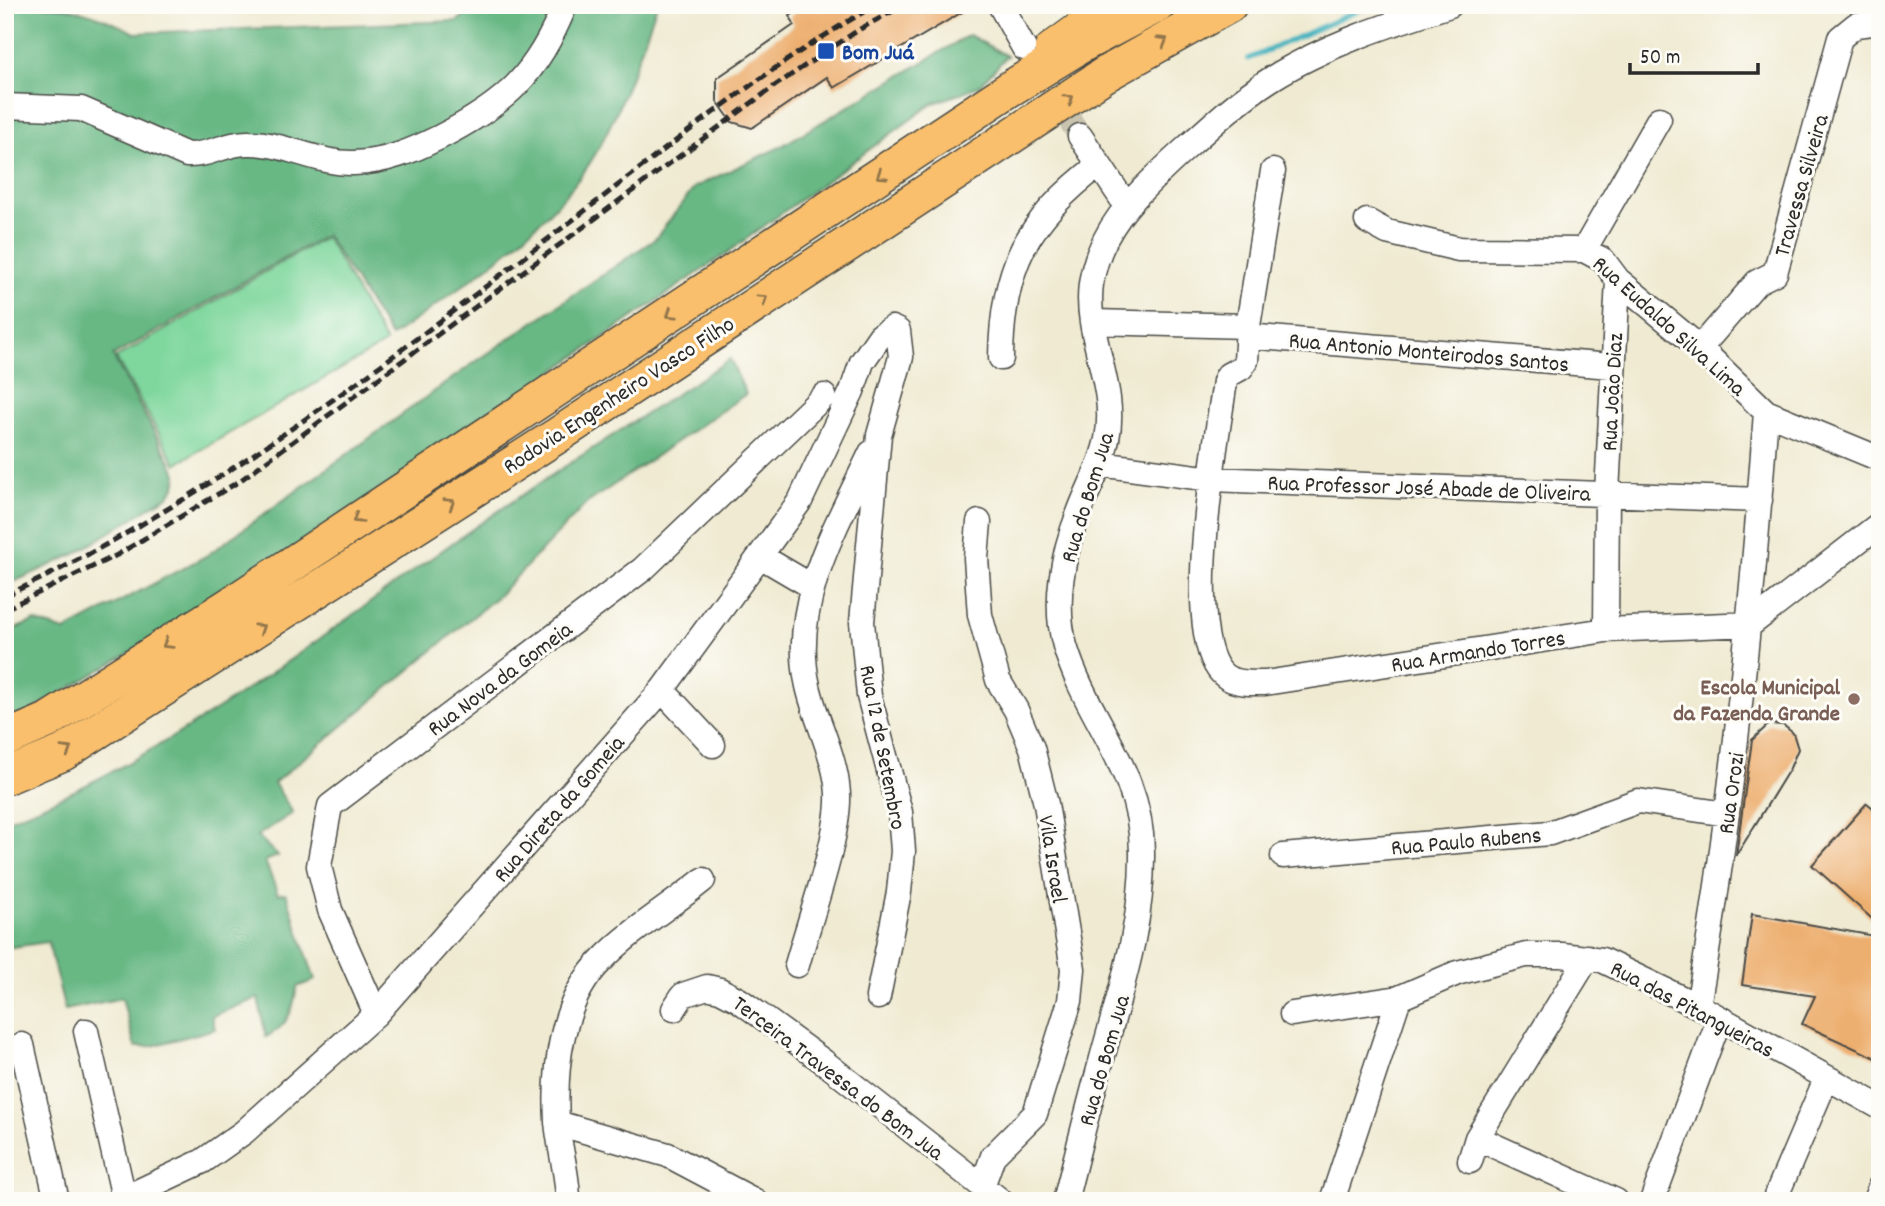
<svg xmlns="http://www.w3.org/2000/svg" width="1885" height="1206" viewBox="0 0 1885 1206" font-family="Dekko,sans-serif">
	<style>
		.green { fill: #7fd79d; stroke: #558164; stroke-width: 2 }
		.forest { fill: #67b884; stroke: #497258; stroke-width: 2 }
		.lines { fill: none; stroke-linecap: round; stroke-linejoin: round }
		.stream { stroke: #46b4c0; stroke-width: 5 }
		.building { fill: #edaf6f }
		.minor-tunnel { stroke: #c8c4b0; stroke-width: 24; stroke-dasharray: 24 12; stroke-linecap: butt }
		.minor-casing { stroke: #484844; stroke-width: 27 }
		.major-casing { stroke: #484844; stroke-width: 32 }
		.highway-casing { stroke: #484844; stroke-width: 38 }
		.minor { stroke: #fff; stroke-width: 24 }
		.major { stroke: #f9bf6c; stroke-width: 30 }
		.highway { stroke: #f9bf6c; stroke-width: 35 }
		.rail { stroke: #2b2b2b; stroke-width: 5; stroke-dasharray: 10 5; stroke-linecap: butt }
		.oneway { stroke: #92754c }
		.transit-dot { fill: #1a4fb4; stroke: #fdfcf7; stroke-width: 2.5 }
		.education-dot { fill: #8d6e63; stroke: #fdfcf7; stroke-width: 2.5 }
		.labels { text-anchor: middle; stroke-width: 6; stroke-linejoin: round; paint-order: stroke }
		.transit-label { font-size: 23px; font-weight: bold; fill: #164399; stroke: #fdfcf7; text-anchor: start }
		.street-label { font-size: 23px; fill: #2b2b2b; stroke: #fdfcf7 }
		.education-label { font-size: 23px; font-weight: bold; fill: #785e54; stroke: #fdfcf7; text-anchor: end }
	</style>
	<rect width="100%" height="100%" fill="#fdfcf7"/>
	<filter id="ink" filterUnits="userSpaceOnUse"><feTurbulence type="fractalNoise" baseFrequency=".0143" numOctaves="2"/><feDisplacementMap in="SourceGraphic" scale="14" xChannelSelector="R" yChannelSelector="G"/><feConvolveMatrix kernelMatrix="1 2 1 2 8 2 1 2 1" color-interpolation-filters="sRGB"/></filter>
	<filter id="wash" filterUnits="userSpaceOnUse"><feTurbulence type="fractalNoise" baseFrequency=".00686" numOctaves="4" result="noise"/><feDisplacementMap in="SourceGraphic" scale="28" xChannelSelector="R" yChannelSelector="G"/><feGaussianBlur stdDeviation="1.57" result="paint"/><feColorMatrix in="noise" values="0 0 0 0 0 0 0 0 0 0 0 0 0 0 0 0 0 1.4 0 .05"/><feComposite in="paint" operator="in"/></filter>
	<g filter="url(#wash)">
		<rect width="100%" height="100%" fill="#efead1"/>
		<path class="green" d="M326,237L386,343L176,464L116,358Z"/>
		<path class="forest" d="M5,5C63,5 83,7 135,33L457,21L481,5H657C639,55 622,107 596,153C554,226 459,289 391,337L326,235L113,356L177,474L175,487L168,496L75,554L5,586Z
			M969,35L1007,56L979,86L932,104L727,253L213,604L5,726V633L34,621L65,631L206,556L468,367L655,239L695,187L778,148Z
			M730,359L746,394L586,504L499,595L274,783L293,813L257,836L278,856L265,861L278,894L286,893L315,980L297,987C293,1011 288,1026 266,1037L258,998L212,1016L215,1029L152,1046L135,1047L122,998L65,1010L48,942L5,948V821C166,759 305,648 444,549C537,482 635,422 730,359Z"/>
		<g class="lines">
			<path class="stream" d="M1248,59L1371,5"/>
		</g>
		<g id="blocks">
			<path class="building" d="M807,5H974L834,88L827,77L752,128L732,122L717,101V78L794,25L790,16Z
				M1769,724L1783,725L1793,733L1798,749L1790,768L1736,856L1752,740Z
				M1867,803L1880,814V926L1812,865Z
				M1752,914L1880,937V1060L1802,1024L1815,996L1742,985Z"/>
		</g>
	</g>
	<g filter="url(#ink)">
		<use href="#blocks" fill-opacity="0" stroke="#484844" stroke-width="2"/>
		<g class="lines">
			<path class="minor-tunnel" d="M1030,57L1080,136"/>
			<defs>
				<path id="minor" d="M1000,5L1024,48
					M5,106L81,109L187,155C209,156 228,142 250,143C285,143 318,164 354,163C386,162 412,151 440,137C505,104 537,75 565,5
					M1080,136L1126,205
					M1273,171L1248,326L1246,361L1241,368L1228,375L1225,381C1218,433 1177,649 1228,678C1239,684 1253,683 1265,683L1606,630L1751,624
					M1367,221L1387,232L1459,249L1584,250L1603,260L1618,280L1700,348L1766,412L1880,459
					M1584,250L1659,119
					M1094,322L1248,326
					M1247,336L1611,366
					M1700,348L1757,282L1775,273L1840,38L1856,25L1880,22
					M1001,358C1002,268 1026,220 1099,165
					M1100,464L1211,479L1760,500
					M979,522L976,558L980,615L998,680L1016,710L1032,748L1046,804L1073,969L1070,1001L1035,1114L993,1156L983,1184
					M767,560L813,587
					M1751,624L1880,524
					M1606,630L1607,493L1618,280
					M662,690L713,745
					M1283,856L1550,833L1638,801L1727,814
					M797,965C809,921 840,836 838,794C836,757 816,722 808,686C789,604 837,525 871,453
					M1698,1006C1732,808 1752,612 1766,412
					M674,1009L683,995L707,987L720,990L739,1000L824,1062L1001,1201
					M376,1014L330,910L319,866L330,806L643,569L824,396
					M1292,1014L1399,998L1457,973L1526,955H1562L1602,960L1698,1006L1880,1107
					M86,1031L124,1198
					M22,1045L57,1201
					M557,1123L668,1155L755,1201
					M1477,1138L1616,1201
					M1470,1161L1477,1138L1588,957
					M118,1201L203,1161L244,1132L376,1014L662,690L800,501L852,391L862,362L880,336L892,328L898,331L901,357L879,435L862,622L869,696L900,812L903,851L899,892L878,997
					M568,1201C568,1174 559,1148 557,1121C554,1066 561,1000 602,960C632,929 670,907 703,880
					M1065,1201C1077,1155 1088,1108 1101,1062C1120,992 1143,925 1142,852C1142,770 1086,718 1065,646C1053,603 1063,553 1079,513C1088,488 1102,465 1107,439C1118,386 1084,336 1091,284C1099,229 1135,196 1172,161C1204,132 1235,102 1271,79C1325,45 1390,24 1450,5
					M1332,1201L1399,998
					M1652,1201L1719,1020
					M1774,1201L1826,1079
					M1875,1201L1880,1187"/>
				<path id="major" d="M1050,48L1109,5"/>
				<path id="highway" d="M5,739L47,721L227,607L1011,88L1081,45L1157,5
					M5,777L63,753L558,435L1104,75L1229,5"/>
			</defs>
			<use href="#minor" class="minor-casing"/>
			<use href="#major" class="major-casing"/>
			<use href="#highway" class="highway-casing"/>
			<use href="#minor" class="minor"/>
			<use href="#major" class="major"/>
			<use href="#highway" class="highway"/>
			<path class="rail" d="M5,596C216,498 398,353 582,213C677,140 771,64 876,5
				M5,609L117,555L238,482L776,85L860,29L904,5"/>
		</g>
		<defs><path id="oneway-chevron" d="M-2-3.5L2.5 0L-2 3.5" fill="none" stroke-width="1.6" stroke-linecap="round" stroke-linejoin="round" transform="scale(1.75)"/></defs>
		<g class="oneway">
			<use href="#oneway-chevron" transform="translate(1163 41) rotate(-31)"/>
			<use href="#oneway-chevron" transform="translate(1069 99) rotate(-34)"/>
			<use href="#oneway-chevron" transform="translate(881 175) rotate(146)"/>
			<use href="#oneway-chevron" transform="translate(763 299) rotate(-34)"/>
			<use href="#oneway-chevron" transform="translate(671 314) rotate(146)"/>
			<use href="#oneway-chevron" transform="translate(450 503) rotate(-32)"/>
			<use href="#oneway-chevron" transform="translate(357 519) rotate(147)"/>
			<use href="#oneway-chevron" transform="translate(260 628) rotate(-34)"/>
			<use href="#oneway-chevron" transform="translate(167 644) rotate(148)"/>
			<use href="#oneway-chevron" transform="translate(67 750) rotate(-31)"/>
		</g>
	</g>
	<rect class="transit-dot" x="817" y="42" width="18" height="18" rx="3.5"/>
	<circle class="education-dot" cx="1854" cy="699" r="7"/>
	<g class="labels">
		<g class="transit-label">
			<text x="842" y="59">Bom Juá</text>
		</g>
		<g class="street-label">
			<text transform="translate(1800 185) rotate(-74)" y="8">Travessa Silveira</text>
			<text transform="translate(1670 325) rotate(42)" y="8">Rua Eudaldo Silva Lima</text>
			<text transform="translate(1429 351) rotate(5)" y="8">Rua Antonio Monteirodos Santos</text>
			<text transform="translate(1611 392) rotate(-87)" y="8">Rua João Diaz</text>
			<text transform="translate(618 394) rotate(-33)" y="8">Rodovia Engenheiro Vasco Filho</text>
			<text transform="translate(1429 487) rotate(2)" y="8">Rua Professor José Abade de Oliveira</text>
			<text transform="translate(1086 497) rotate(-73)" y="8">Rua do Bom Jua</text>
			<text transform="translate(1478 650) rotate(-9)" y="8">Rua Armando Torres</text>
			<text transform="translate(499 678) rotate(-37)" y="8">Rua Nova da Gomeia</text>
			<text transform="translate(884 747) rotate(79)" y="8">Rua 12 de Setembro</text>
			<text transform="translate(1730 793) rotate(-82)" y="8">Rua Orozi</text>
			<text transform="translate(558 808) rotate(-49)" y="8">Rua Direta da Gomeia</text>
			<text transform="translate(1466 840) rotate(-5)" y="8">Rua Paulo Rubens</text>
			<text transform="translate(1054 859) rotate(81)" y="8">Vila Israel</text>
			<text transform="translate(1693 1008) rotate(28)" y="8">Rua das Pitangueiras</text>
			<text transform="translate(1103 1060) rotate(-74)" y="8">Rua do Bom Jua</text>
			<text transform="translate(839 1077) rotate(37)" y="8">Terceira Travessa do Bom Jua</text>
		</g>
		<g class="education-label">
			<text x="1840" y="694">Escola Municipal<tspan x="1840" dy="26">da Fazenda Grande</tspan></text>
		</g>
	</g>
	<rect width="1885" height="1206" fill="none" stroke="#fdfcf7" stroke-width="28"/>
	<path d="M1630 63v10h128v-10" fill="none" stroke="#2b2b2b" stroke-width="3.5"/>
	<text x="1640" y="63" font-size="21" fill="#2b2b2b" stroke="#fdfcf7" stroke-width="5" paint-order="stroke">50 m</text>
</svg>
